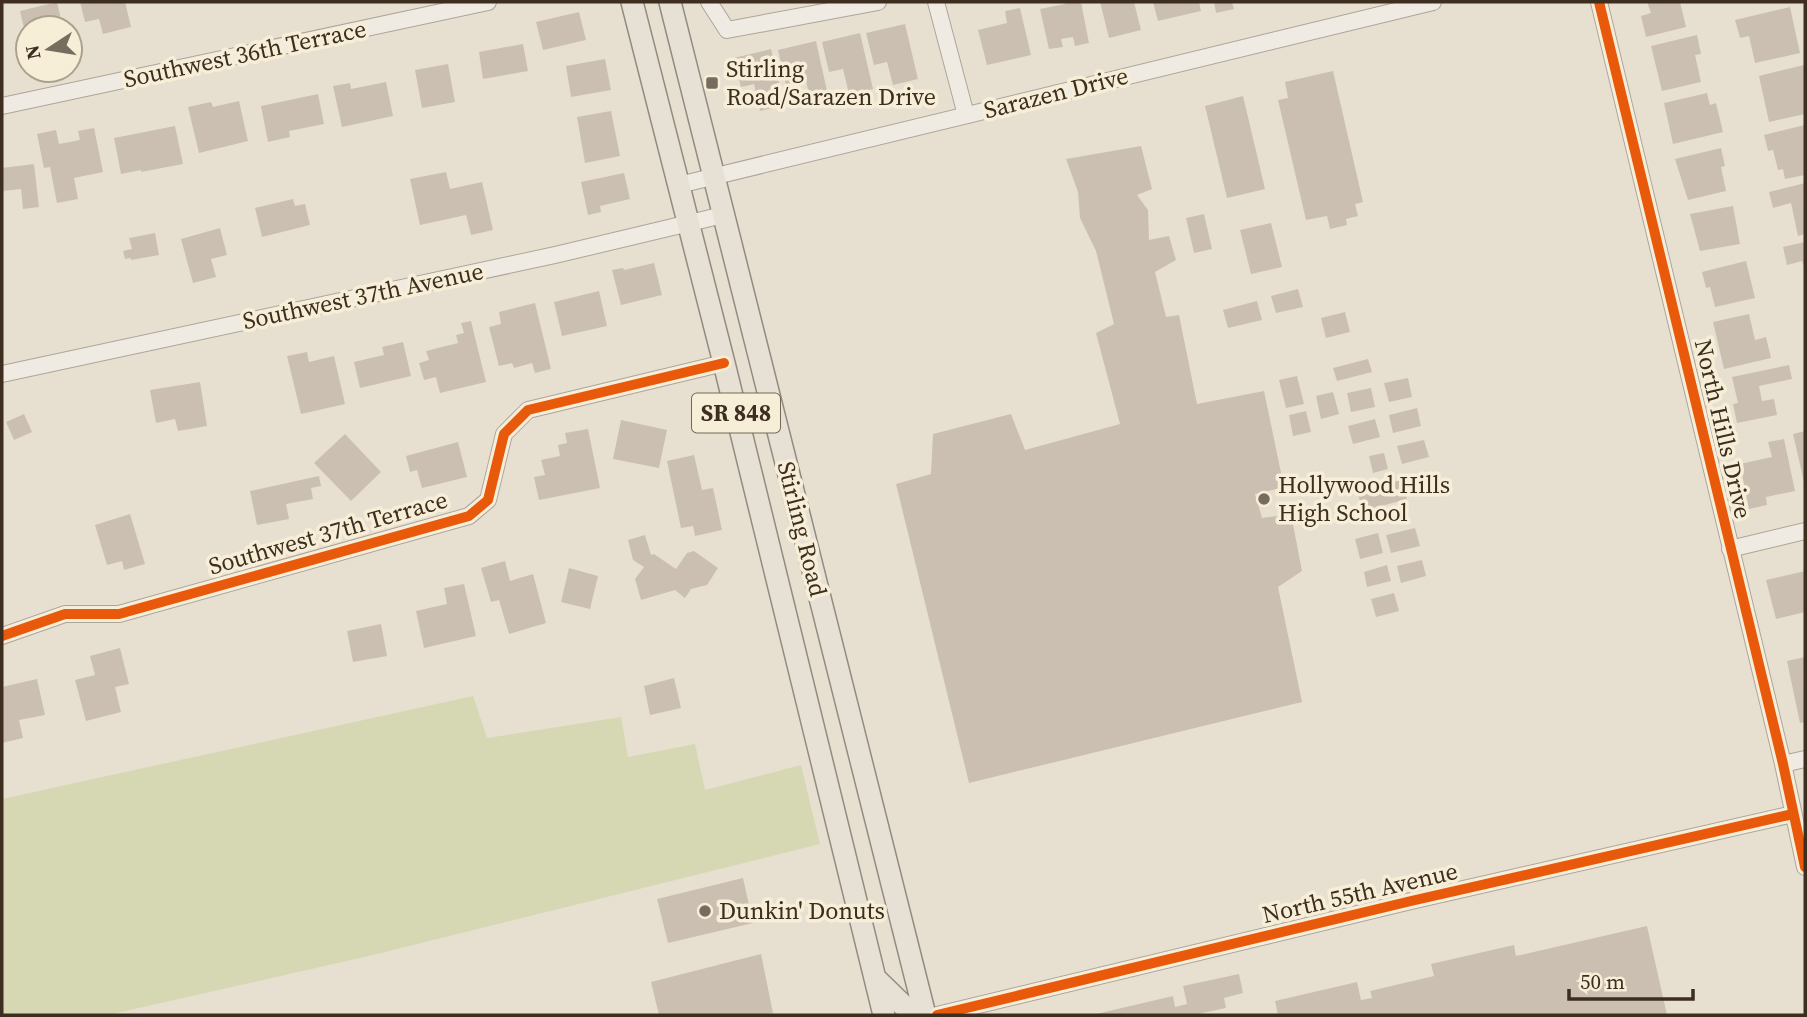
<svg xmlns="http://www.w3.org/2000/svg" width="1807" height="1017" viewBox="0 0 1807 1017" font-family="'Source Serif 4',serif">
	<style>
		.green { fill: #d6d7b3 }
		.building { fill: #cbbfb2 }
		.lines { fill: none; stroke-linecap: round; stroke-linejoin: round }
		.minor-casing { stroke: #ada599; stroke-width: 18 }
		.major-casing { stroke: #928b80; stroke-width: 24 }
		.minor { stroke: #efebe3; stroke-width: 16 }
		.major { stroke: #e6e1d4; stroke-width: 21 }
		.cycleway-casing { stroke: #f7eed8; stroke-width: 15 }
		.cycleway { stroke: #e8590c; stroke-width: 10 }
		.poi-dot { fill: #786c5e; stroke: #f7eed8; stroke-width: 2.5 }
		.labels { text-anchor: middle; stroke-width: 7; stroke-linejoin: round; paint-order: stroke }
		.shield { fill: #f7eed8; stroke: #756857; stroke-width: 2 }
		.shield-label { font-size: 23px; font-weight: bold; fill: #3d2e20 }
		.street-label { font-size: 24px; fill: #3d2e20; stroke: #f7eed8 }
		.poi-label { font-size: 24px; fill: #3d2e20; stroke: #f7eed8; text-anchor: start }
	</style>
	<rect width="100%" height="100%" fill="#e7e0d1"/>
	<path class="green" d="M473,696L487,738L621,717L628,757L695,744L705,790L801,765L820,844L373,955L108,1015H2V799Z"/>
	<path class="building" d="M57,2L63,28H28L27,41L20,11Z
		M80,2H125L131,27L103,34L99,19L85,22Z
		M1064,2H1081L1089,43L1075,46L1073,37L1061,39L1063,47L1049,49L1040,9L1065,4Z
		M1100,2H1134L1141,30L1109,38Z
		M1153,2H1199L1201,11L1158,21Z
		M1214,2H1232L1234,9L1216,13Z
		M1647,2H1680L1686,27L1646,37L1641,16L1651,13Z
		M1790,7L1800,53L1755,63L1749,36L1740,38L1735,20Z
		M1020,8L1031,55L987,65L978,30L1007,23L1005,11Z
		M579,12L586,40L543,50L536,22Z
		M905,24L918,79L893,85L887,62L874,65L866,33Z
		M860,33L873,89L849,94L843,69L829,72L822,42Z
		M1697,35L1701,54L1695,55L1701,82L1662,91L1651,46Z
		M816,41L827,91L809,95L806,80L786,85L778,50Z
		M523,44L528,71L483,79L479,52Z
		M771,49L784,105L760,111L754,84L741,87L734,58Z
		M605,59L611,90L571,97L566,66Z
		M448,64L455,102L422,108L415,70Z
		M1804,65L1805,114L1769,122L1759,76Z
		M1333,71L1363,202L1355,204L1358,216L1346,219L1347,225L1330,229L1327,216L1306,220L1278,100L1288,98L1285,82Z
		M386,82L393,116L342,127L333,86L350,83L351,89Z
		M1707,93L1710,105L1716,103L1723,132L1673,144L1664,103Z
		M318,94L324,124L289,131L290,137L268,142L261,106Z
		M1243,96L1265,189L1227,198L1205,106Z
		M239,101L248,141L199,153L188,107L211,102L213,107Z
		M611,111L620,156L585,163L577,117Z
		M1805,125V175L1785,179L1783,169L1778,170L1773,150L1768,151L1764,135Z
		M175,126L183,164L141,172V170L121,174L114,138Z
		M94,128L103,172L74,178L78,199L57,203L50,167L44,168L37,134L56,130L59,144L80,140L78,131Z
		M1141,146L1152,189L1137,195L1148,210L1149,240L1169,236L1176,260L1155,272L1166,317L1179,315L1197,404L1264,391L1284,487L1255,494L1262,518L1291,514L1302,571L1278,587L1302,702L969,783L896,484L931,474L933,434L1011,414L1025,450L1120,424L1096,333L1114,324L1096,251L1080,218L1078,192L1066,159Z
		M1721,148L1725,166L1721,167L1726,191L1688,200L1675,159Z
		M34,164L39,207L23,209L21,189L2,191V168Z
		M446,172L450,189L482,182L493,230L471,235L466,215L420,225L410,179Z
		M624,173L630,199L600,206L601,212L588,215L581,182Z
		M1805,183V234L1798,236L1791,203L1773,208L1769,192Z
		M293,199L295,206L305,204L310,225L262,237L255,208Z
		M1733,206L1740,244L1700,251L1690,214Z
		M1204,214L1212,249L1194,253L1186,218Z
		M1271,223L1282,267L1251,274L1240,230Z
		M220,228L227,255L211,259L216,277L193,283L181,239Z
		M155,233L159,255L131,260V258L125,259L123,251L132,249L129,238Z
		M1805,242V269L1802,261L1787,265L1783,247Z
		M1746,261L1755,298L1715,307L1710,287L1706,288L1702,272Z
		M654,263L662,295L621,305L612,270L623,268L624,270Z
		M1298,289L1303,307L1276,313L1271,296Z
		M599,291L607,326L562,336L554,302Z
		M1257,301L1262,320L1228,328L1223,310Z
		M535,303L551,369L535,373L532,363L514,368L512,363L499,366L489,327L501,324L499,312Z
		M1345,312L1350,332L1326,338L1321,318Z
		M1749,314L1755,340L1766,337L1771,358L1724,369L1713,322Z
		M471,321L486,382L440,393L436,377L424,380L419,363L429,360L426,351L458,343L456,335L464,333L461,323Z
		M403,342L411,376L360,388L354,362L384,355L382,347Z
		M307,352L309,362L334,356L345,404L301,414L287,356Z
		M1368,359L1372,372L1337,381L1333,368Z
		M1789,365L1792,379L1759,386L1762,401L1774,399L1777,415L1737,423L1733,404L1738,403L1732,377Z
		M1297,376L1304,404L1286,408L1279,380Z
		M1408,378L1412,397L1389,402L1384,383Z
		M200,382L207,426L178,431L175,419L156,423L150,390Z
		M1371,388L1375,407L1351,412L1347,393Z
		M1333,392L1339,414L1321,419L1316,396Z
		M1417,408L1421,426L1393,433L1389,415Z
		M1306,411L1311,432L1293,436L1289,415Z
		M24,414L32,432L14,440L6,422Z
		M1375,419L1380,437L1353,444L1348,426Z
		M621,420L667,430L659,468L613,459Z
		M588,429L600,488L539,500L534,477L545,475L541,460L560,456L558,445L567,443L565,433Z
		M1805,431V481L1804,482L1793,434Z
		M345,434L381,472L351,501L314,463Z
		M1784,439L1795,491L1766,497L1767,505L1749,509L1740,464L1772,457L1768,442Z
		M1424,440L1429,457L1402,464L1397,446Z
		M458,442L467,477L422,488L417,470L410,472L406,456Z
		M1384,453L1388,469L1373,473L1369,456Z
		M694,455L702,490L713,488L722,530L695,536L693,526L681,528L667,461Z
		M319,476L321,486L311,488L313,499L286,504L289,519L257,525L250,491Z
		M1401,480L1407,499L1363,511L1357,491Z
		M130,514L145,564L124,570L122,561L107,565L95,525Z
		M1415,528L1420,546L1391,553L1386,535Z
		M1378,533L1383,553L1360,559L1355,539Z
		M645,535L651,555L654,554L676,569L687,553L694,551L718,568L707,585L691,589L685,598L675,590L641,600L635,579L644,567L633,560L628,540Z
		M1422,560L1426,576L1401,583L1397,566Z
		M505,561L510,581L533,574L546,623L509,634L499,600L491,602L481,568Z
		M1387,565L1391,581L1367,587L1364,572Z
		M569,568L598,576L590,609L561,602Z
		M1805,571V612L1776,619L1766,580Z
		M464,584L476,636L424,648L416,611L447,604L444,588Z
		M1394,593L1399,611L1376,617L1371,599Z
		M381,624L387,656L353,662L347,631Z
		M120,648L129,684L115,687L121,712L86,721L75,680L95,675L90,656Z
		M1805,657V722L1800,723L1787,661Z
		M674,678L681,708L650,715L644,686Z
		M37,679L45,715L19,720L23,738L2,743V687Z
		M743,878L753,923L668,943L657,899Z
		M1647,926L1667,1015H1278L1275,1001L1357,982L1361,1000L1372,998L1370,991L1434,976L1431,964L1514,945L1516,956Z
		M761,954L773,1013L762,1015H659L651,982Z
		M1239,974L1243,993L1224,998L1226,1008L1193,1015H1092L1173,996L1175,1007L1187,1004L1183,986Z"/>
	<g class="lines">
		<defs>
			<path id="minor" d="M709,2L727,30L878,2
				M936,2L966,115
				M1599,2L1783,764L1805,867
				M2,106L488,2
				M679,185L1433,2
				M2,374L555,255L723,215
				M1730,549L1805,531
				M2,636L65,614H119L469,516L488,500L504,434L528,410L724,363
				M1783,764L1805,759
				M937,1015L1411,901L1793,814"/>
			<path id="major" d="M632,2L724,363L884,1015
				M670,2L925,1015
				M875,978L908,1010L920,1015"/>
		</defs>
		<use href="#minor" class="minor-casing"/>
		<use href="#major" class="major-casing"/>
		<use href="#minor" class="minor"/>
		<use href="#major" class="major"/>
		<defs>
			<path id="cycleway" d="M1599,2L1783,764L1805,867
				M2,636L65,614H119L469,516L488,500L504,434L528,410L724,363
				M937,1015L1411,901L1793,814"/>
		</defs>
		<use href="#cycleway" class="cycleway-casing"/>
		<use href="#cycleway" class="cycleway"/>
	</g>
	<g class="poi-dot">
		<rect x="705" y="76" width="14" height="14" rx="3.5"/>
		<circle cx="1264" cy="499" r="7"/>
		<circle cx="705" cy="911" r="7"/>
	</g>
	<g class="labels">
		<rect class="shield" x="692" y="393.5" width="88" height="39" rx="5"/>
		<g class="shield-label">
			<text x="736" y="421">SR 848</text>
		</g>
		<g class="street-label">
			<text transform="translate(245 54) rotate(-12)" y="8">Southwest 36th Terrace</text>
			<text transform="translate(1056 93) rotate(-14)" y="8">Sarazen Drive</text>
			<text transform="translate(363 296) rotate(-12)" y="8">Southwest 37th Avenue</text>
			<text transform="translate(1723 429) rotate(77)" y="8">North Hills Drive</text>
			<text transform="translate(802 529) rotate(76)" y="8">Stirling Road</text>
			<text transform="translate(328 533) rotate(-16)" y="8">Southwest 37th Terrace</text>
			<text transform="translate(1360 893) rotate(-13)" y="8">North 55th Avenue</text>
		</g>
		<g class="poi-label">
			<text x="726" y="77">Stirling<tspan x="726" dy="28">Road/Sarazen Drive</tspan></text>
			<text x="1278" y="493">Hollywood Hills<tspan x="1278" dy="28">High School</tspan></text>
			<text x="719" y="919">Dunkin' Donuts</text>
		</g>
	</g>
	<rect width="1807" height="1017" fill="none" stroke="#3d2e20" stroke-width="7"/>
	<g transform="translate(49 49) rotate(258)"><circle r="33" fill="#f7eed8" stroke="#ada18e" stroke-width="2"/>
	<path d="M0-5L12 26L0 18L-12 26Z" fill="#786c5e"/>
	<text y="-10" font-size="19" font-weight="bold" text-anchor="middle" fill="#3d2e20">N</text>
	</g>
	<path d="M1569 989v10h124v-10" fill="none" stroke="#3d2e20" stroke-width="3.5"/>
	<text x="1580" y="989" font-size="21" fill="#3d2e20" stroke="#f7eed8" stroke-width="5" paint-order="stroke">50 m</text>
</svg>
